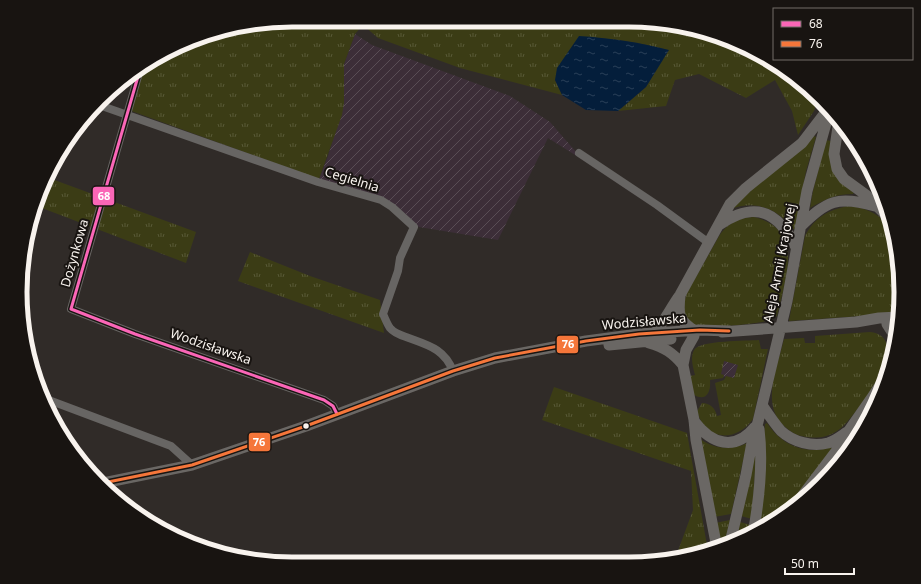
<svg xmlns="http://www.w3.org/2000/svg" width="921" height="584" viewBox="0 0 921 584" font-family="'Noto Sans',sans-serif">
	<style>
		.industrial { fill: url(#industrial-furrows) }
		.grass { fill: url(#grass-tufts) }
		.forest { fill: url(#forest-firs) }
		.water { fill: url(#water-ripples) }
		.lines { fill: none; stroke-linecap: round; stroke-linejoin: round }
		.street { stroke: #676563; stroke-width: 8 }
		.secondary { stroke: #6a6764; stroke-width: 11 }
		.bus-1-casing { stroke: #181411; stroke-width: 6 }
		.bus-2-casing { stroke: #181411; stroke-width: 6 }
		.bus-1 { stroke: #fa66b7; stroke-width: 3 }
		.bus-2 { stroke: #f5763a; stroke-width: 3 }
		.bus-dot { fill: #f8f3ee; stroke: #181411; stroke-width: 1.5 }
		.labels { text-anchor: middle; stroke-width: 4; stroke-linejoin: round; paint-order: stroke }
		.street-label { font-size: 13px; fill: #f8f3ee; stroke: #181411 }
		.rim { fill: none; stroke: #f8f3ee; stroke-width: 5 }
		.line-badge { stroke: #181411; stroke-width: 1.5 }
		.badge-label { font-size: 11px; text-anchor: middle; font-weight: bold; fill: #fff }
	</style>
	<defs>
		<pattern id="industrial-furrows" width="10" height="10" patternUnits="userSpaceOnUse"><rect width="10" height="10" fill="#3c2e38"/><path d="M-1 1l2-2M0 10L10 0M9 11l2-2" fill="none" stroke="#594d55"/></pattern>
		<pattern id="grass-tufts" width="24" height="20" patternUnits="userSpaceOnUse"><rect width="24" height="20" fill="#3b3c15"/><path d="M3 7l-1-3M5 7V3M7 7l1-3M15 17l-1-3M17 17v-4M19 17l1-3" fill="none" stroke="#585937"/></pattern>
		<pattern id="forest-firs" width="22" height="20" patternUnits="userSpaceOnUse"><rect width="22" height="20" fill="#3b3c15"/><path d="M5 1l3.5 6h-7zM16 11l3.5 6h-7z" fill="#585937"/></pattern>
		<pattern id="water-ripples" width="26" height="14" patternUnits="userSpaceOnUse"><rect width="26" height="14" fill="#041e3b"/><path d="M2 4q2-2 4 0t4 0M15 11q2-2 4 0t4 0" fill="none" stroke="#293f58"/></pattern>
	</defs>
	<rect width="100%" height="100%" fill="#302b28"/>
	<path class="industrial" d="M355,34L372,45L510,96L550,122L583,160L548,138L498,240L419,227L390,202L319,179L328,156L344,103V64Z
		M724,360L739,364L735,380L719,375Z"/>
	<path class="grass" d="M292,20L664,22L733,41L795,76L818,99L814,111L798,135L792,111L775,80L746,98L699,74L675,80L666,106L618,111L646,87L668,50C638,42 610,38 579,37L555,80L562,95L460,68L378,38L363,25L355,34L344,64V103L342,115L319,179L126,109L141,66L205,34Z
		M812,135L816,137L806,171L795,229H793C779,210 757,200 734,208L733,207Z
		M826,140L831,141L830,148L854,192L853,194C835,194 824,200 810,208L813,191Z
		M49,178L196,232L186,263L34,205Z
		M848,206C906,211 899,265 900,308L898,311L891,314L789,321L805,236C815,217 828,210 848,206Z
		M754,217C806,230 785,280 777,316C772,318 767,321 762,322C751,324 700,330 692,324C682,316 683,304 687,293L718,238C726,224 737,218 754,217Z
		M250,252L310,276L380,300L384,333L238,281Z
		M870,332C880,333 887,338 887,349L893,348C888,358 884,369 879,379C872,390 864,400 856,411C850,418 845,426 837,431C827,438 814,439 802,436C795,435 790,431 784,426C760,404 778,366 784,339L804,338L805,343H815V336Z
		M759,340L761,349H768L753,419C736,443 705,441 697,411L702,403C710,403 715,408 717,416L721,415L715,383L724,380L726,376L734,378L738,365L724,361L721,374L724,375L723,378L710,380C711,391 707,402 694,395L690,376L695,375C693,367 690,358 694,350C700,340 747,341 759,340Z
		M554,387L687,433L708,551L700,555L675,559L693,510L691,471L542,420Z
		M767,423C779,441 796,451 818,450C824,449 829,447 834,448L786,513L767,525L759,520L764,435L765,424Z
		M700,439C712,447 724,450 738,446C742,446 744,444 747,443L731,514L714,517Z
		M757,440L752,519L741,516Z
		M730,520L724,545L720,547L715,523Z
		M740,522L751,525L748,536L736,541Z"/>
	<path class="forest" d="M878,399C869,423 852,450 834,468Z"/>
	<path class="water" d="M579,36C610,38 638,42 669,50L646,87L618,111L586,110L562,95L555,80L557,68Z"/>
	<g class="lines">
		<path class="street" d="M141,66L71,309L135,334L324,400L333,406L337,414
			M99,105L318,182L381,200L392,207L414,227L400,258L398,271L383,314C385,318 387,324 390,328C394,333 400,335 406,337C427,345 444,348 453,371
			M579,153L657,205L709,243
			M46,399L171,446L192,465"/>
		<path class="secondary" d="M839,120L834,154L837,169L844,179L866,195L890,219
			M719,225C741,210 763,204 782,226C788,232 792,240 796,247
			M800,227C827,201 837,195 875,206
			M680,296C678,314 678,320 695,331
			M887,324L896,338
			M655,332C665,321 671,307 680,295L730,204L746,188L802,143L828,109
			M722,332L856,322L879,318L899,317
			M694,336L686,350L683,365L694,420L696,440L717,548
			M649,343C664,347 673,353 683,365
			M609,345L671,339
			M762,405C768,414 774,423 781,431C793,442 812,447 828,443C835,441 841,436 847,432
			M694,421C711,444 735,452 755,427
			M103,483L192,465L306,426L453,371L495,358L586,341L639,334L700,330L729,331
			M793,508L840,446L848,432L871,399L888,373
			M753,534C759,501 763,461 759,429
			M730,543L746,475L753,437L758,422L787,301L807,191L830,109"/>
		<defs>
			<path id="bus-1" d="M141,66L71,309L135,334L324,400L333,406L337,414"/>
			<path id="bus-2" d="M103,483L192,465L306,426L453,371L495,358L586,341L639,334L700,330L729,331"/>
		</defs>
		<use href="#bus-1" class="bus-1-casing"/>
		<use href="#bus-2" class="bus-2-casing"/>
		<use href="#bus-1" class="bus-1"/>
		<use href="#bus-2" class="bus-2"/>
	</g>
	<circle class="bus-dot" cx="306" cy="426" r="3.5"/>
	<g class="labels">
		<g class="street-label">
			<text transform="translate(352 179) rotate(17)" y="5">Cegielnia</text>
			<text transform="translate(74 253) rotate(-74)" y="5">Dożynkowa</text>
			<text transform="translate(779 263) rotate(-79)" y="5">Aleja Armii Krajowej</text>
			<text transform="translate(644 321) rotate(-5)" y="5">Wodzisławska</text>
			<text transform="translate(211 346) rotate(19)" y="5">Wodzisławska</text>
		</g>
	</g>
	<path d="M0 0H921V584H0ZM292 27H629A265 265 0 0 1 894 292V292A265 265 0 0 1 629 557H292A265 265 0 0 1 27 292V292A265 265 0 0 1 292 27Z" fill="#181411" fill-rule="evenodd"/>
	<path class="rim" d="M292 27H629A265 265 0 0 1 894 292V292A265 265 0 0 1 629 557H292A265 265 0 0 1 27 292V292A265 265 0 0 1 292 27Z"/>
	<g class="line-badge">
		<rect x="92" y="186" width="23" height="20" rx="4" fill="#fa66b7"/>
		<rect x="556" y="335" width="23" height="19" rx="4" fill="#f5763a"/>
		<rect x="248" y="432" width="23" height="20" rx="4" fill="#f5763a"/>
	</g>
	<g class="badge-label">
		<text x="104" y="200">68</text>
		<text x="568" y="348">76</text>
		<text x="259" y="446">76</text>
	</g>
	<rect x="773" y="8" width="140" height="52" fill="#181411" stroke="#726d69"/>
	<rect x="781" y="21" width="20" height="6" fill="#fa66b7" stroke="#726d69"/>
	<text x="809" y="28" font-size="12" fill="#f8f3ee">68</text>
	<rect x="781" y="41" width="20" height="6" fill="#f5763a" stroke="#726d69"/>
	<text x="809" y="48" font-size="12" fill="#f8f3ee">76</text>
	<path d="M785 568v6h69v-6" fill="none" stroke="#f8f3ee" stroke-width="2"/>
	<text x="791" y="568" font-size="12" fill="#f8f3ee" stroke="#181411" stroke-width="3" paint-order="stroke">50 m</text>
</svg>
